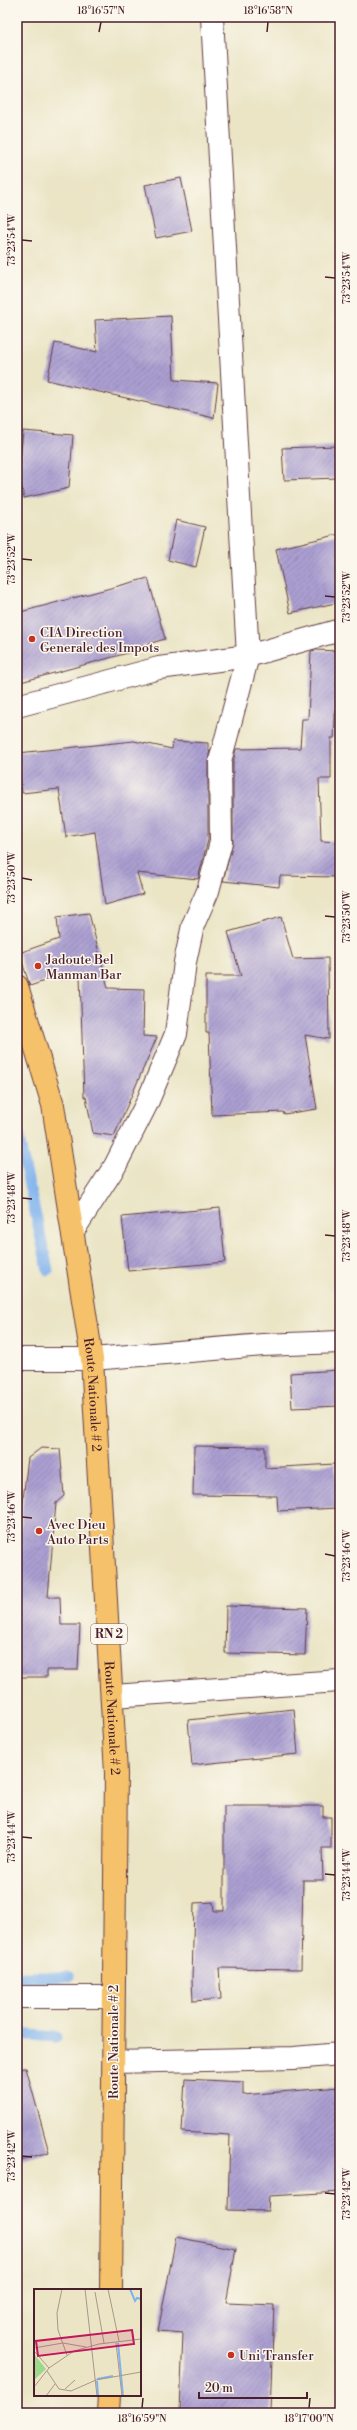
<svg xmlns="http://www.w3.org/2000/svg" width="357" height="2430" viewBox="0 0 357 2430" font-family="'Libre Bodoni',serif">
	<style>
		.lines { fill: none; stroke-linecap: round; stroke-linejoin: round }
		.stream { stroke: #80b3ed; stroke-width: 11 }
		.building { fill: url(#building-hatch) }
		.minor-casing { stroke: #623d42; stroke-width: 24 }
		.major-casing { stroke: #623d42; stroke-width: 24 }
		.minor { stroke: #fff; stroke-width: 22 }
		.major { stroke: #f5c16b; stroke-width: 22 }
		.ticks { fill: none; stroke: #4a1f2b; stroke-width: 1.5 }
		.poi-dot { fill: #c8321e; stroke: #fbf7ec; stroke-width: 1.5 }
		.labels { text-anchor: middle; stroke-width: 3; stroke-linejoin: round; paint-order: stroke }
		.shield { fill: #fbf7ec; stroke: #7f6065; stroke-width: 1 }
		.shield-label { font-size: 12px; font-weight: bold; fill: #4a1f2b }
		.poi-label { font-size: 13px; fill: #4a1f2b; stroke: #fbf7ec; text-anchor: start }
		.street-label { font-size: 13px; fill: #4a1f2b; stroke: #fbf7ec }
		.inset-river { fill: none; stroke: #80b3ed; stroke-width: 2 }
		.inset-road { fill: none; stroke: #ab9688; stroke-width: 1 }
		.view { fill: #c2185b; fill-opacity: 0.15; stroke: #c2185b; stroke-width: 2 }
		.inset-edge { fill: none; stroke: #4a1f2b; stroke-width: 2 }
		.neatline { fill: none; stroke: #4a1f2b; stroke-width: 1.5 }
		.ticks-label { font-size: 10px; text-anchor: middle; fill: #4a1f2b }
	</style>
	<defs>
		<pattern id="building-hatch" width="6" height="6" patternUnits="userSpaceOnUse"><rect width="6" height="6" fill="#ab9fd1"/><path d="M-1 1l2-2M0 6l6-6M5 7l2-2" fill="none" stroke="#8d81aa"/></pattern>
	</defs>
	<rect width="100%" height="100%" fill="#fbf7ec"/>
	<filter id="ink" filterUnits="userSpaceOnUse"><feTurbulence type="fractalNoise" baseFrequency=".025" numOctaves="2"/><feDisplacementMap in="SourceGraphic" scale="8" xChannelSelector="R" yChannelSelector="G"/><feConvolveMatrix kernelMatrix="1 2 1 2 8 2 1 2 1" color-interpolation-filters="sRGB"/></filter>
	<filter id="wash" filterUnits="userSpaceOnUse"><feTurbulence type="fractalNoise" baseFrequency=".012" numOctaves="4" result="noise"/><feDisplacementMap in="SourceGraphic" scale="16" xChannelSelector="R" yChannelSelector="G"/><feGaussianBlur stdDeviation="0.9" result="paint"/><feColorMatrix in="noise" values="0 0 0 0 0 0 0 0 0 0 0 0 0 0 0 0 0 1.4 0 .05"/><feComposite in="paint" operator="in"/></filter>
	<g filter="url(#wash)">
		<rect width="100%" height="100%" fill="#ebe5c6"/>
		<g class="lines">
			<path class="stream" d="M17,1131L48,1270
				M17,1977H69
				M17,2034L56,2037"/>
		</g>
		<g id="blocks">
			<path class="building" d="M181,178L192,231L156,238L145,185Z
				M171,316L174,380L218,383L214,418L47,380L55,343L97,352L95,320Z
				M23,431L73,435L69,488L24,498L19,474Z
				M337,446L338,478L284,480L282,448Z
				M176,520L205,527L196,567L168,560Z
				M340,534V602L290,613L276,549Z
				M148,578L165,639L134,648L135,651L17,683V613Z
				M316,650L338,651L334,738H331V779H319L321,841L340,842V877L280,876L279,887L223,881L233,842V763L236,749L300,748L302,719H308L311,651Z
				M134,741L172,749L173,741L208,743V750H210L208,761V840L198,879L137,873L143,894L105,905L95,832L66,837L59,789L22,793L18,753Z
				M89,913L108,988L144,989L143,1036L157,1037L114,1136L93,1133L86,1097H84L80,976L61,980L59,976L30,986L19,953L59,939L57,917Z
				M281,917L293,959L328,958L329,1039L305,1035L317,1109L284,1114L283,1112L212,1115L209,1033H206V976H241L228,932Z
				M220,1208L225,1262L128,1271L122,1217Z
				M340,1370V1406L292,1408L290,1373Z
				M194,1446L265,1447V1468L335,1464L338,1508L278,1511L277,1496L193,1495Z
				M41,1448L60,1449L64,1496L56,1503L48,1597H60L61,1625H80L78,1670H47V1677H17V1576L23,1499L28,1458Z
				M226,1606L307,1608L305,1655L225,1653Z
				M294,1709L298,1754L192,1765L188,1720Z
				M224,1806H323V1817H331V1848H322L323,1880H303L301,1969L219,1968L221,1999L193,2001L192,1980L194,1903L213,1902L214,1911H224Z
				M26,2068L49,2152L17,2161V2069Z
				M185,2079L243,2082V2095L340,2087V2192L269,2196L268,2211L228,2210L230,2135L182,2132Z
				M176,2237L236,2249L226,2303L274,2305L270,2413H180L183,2333L158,2331Z"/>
		</g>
	</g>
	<g filter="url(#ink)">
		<use href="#blocks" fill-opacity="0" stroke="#623d42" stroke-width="1"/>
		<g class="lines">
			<defs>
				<path id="minor" d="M17,706L159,668L248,656L340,630
					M73,1231L115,1166L147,1103L176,1034L185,962L193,925L208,891L221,842L220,761L248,656L212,17
					M17,1359H92L263,1345L340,1342
					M112,1696L340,1681
					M17,1997H112
					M114,2062L294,2058L340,2054"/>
				<g id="major">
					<path id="s1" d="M17,986L53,1105L92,1359L116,1773L111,2290"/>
					<path d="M108,2413L109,2395"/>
				</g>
			</defs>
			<use href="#minor" class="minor-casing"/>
			<use href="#major" class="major-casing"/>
			<use href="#minor" class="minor"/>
			<use href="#major" class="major"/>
		</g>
	</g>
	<path class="ticks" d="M99,32L101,22M267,32L268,22M22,240L32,241M325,277L335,278M22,559L32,560M325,596L335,597M22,878L32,880M325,916L335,917M22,1198L32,1199M325,1235L335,1236M22,1517L32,1518M325,1554L335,1556M22,1837L32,1838M325,1874L335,1875M22,2156L32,2157M325,2193L335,2194M142,2408L143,2398M309,2408L310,2398"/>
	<g class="poi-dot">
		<circle cx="32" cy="639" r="4"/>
		<circle cx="38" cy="966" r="4"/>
		<circle cx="39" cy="1531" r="4"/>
		<circle cx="231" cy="2355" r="4"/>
	</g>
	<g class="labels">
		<rect class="shield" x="91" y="1624" width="36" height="20" rx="3"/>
		<g class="shield-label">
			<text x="109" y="1638">RN 2</text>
		</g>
		<g class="poi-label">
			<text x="40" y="637">CIA Direction<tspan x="40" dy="15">Generale des Impots</tspan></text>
			<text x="46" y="964">Jadoute Bel<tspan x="46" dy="15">Manman Bar</tspan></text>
			<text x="47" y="1529">Avec Dieu<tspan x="47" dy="15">Auto Parts</tspan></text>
			<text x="239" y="2360">Uni Transfer</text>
		</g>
		<g class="street-label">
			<text dy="5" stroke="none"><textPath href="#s1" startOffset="417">Route Nationale # 2</textPath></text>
			<text dy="5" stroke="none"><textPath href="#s1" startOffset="741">Route Nationale # 2</textPath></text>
			<text transform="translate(113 2042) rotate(-90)" y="5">Route Nationale # 2</text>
		</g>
	</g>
	<g transform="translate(34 2289)">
		<rect width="107" height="107" fill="#ebe5c6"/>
		<path d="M0,65L12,80L0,91Z" fill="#9cd98d"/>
		<path class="inset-river" d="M96,0L101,12L103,9L107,10M84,54L89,107M63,90L79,87M63,92L64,107"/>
		<path class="inset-road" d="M28,0L23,24L24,41L33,66M51,0L63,107M74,0L85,52M61,3L70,54M82,54L88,107M0,59L29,54L52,58M0,62L15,79M13,82L25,100L37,102L62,91L107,83M0,98L15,79L40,62L65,55L107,50M31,100L41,91M12,107L21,95"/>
		<path class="view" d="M98,41L100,55L4,67L2,52Z"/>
		<rect width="107" height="107" class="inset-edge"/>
	</g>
	<rect width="357" height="2430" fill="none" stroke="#fbf7ec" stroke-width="44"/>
	<path d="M199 2392v6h108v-6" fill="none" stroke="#4a1f2b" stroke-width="2"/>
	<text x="205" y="2392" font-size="12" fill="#4a1f2b" stroke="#fbf7ec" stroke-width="3" paint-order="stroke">20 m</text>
	<rect x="22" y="22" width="313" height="2386" class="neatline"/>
	<g class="ticks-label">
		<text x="101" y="14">18°16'57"N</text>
		<text x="268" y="14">18°16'58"N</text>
		<text transform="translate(11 240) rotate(-90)" y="4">73°23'54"W</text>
		<text transform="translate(346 278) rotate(-90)" y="4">73°23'54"W</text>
		<text transform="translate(11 559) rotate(-90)" y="4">73°23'52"W</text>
		<text transform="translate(346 597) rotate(-90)" y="4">73°23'52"W</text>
		<text transform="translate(11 878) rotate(-90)" y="4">73°23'50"W</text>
		<text transform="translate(346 917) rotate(-90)" y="4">73°23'50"W</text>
		<text transform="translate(11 1198) rotate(-90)" y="4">73°23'48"W</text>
		<text transform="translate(346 1236) rotate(-90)" y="4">73°23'48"W</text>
		<text transform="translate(11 1517) rotate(-90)" y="4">73°23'46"W</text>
		<text transform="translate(346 1556) rotate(-90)" y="4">73°23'46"W</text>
		<text transform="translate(11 1837) rotate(-90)" y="4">73°23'44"W</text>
		<text transform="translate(346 1875) rotate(-90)" y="4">73°23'44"W</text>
		<text transform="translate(11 2156) rotate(-90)" y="4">73°23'42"W</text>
		<text transform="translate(346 2194) rotate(-90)" y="4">73°23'42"W</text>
		<text x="142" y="2422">18°16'59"N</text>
		<text x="309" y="2422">18°17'00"N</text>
	</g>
</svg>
